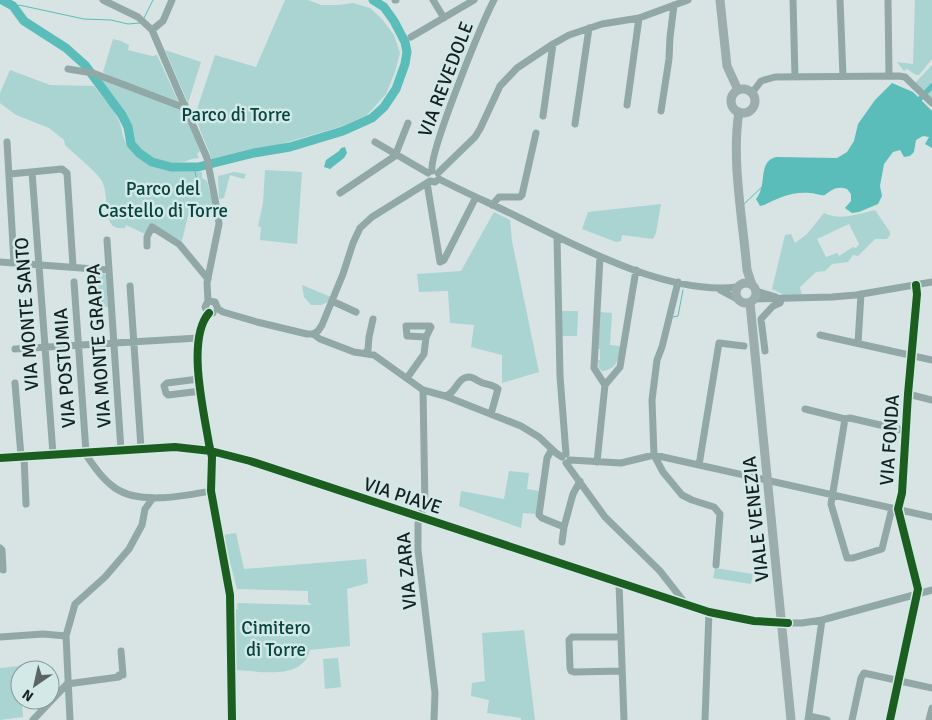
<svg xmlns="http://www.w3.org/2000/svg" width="932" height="720" viewBox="0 0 932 720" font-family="Signika,sans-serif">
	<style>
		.green { fill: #a9d4d1; fill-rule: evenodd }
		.water { fill: #5abdba }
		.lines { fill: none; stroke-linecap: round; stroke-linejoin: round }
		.stream { stroke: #5abdba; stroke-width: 1 }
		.canal { stroke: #5abdba; stroke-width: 5 }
		.river { stroke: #5abdba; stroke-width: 9 }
		.minor { stroke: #91a8a7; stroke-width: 7 }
		.major { stroke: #9badac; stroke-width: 9 }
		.cycleway-casing { stroke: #d2e9e7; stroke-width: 11 }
		.cycleway { stroke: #1b5e20; stroke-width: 8 }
		.labels { text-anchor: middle; stroke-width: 5; stroke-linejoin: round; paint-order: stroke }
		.street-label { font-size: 19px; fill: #18201f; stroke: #d2e9e7 }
		.park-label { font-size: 19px; fill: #084341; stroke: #d2e9e7 }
	</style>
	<rect width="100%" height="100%" fill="#d7e4e3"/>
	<path class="green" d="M285,0H308L321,5H339L353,3L370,8L382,19L394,35L400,53L395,72L386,94L367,115L343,126L281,144L212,161C208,143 195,128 197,109L215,55L256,67Z
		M915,0H932V59L919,75H916L907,69L904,71L897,62L913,64Z
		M113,39L121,41L129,45L128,50L152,56L157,55L178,101L116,79L103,72Z
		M165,50L201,62L188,103Z
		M932,65V101L915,83Z
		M10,70L50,85L94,86C102,97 113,108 119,121C122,127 122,137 126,143C145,172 171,171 202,172V178L207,181L215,214L190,207L182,241L152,224L145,234L126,225L125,228C121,228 117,229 113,226C105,219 108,192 102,181C97,172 73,153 65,145L64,140L49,128L16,115L0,103V93Z
		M96,76L183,108L200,151L197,154L199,158C191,158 187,162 180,162C175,163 166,162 160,161C128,153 137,134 124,114C117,101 105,89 96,76Z
		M265,170L302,172L297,244L260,240L261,227L258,226L263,203Z
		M234,172L246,174L244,179L230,175L224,198L219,199L218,176Z
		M661,204L656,233L653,239L622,235L621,241L616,242L582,229L588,212Z
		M875,210L890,232V235L887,239H875L858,256L853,255L848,262L832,264L825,271L816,272L800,287L802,296L784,295L772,289L785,235L791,234L795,243L807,234L824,213C840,221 858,214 875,210ZM849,224L859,244L856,248L853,247L839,256L837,253L826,257L817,239Z
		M494,212L510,220L512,241L539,372L502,383V355L471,347L474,325L450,323L448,291L419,292L417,274L461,271Z
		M90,273H102L106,275L108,307H94Z
		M302,285L331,297L328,302L321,305H311L304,297Z
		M562,311H578L577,336H562Z
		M600,312L612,313L610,345L620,346C620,358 616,370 602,371L599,368L598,360H600V349H598Z
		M509,471L529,473L527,489L539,491L536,514L523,513L521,528L459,506L461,491L504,499Z
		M236,533L244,569L366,559L368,583L347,589L350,646L310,650C302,681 261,671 236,670V609H238L237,605L238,603L312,605L308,602V591L237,589L223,535Z
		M715,568L753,574L751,584L713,578Z
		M524,630L535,720H521V718L487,713L489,700L471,696L472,683L485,681L482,633Z
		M338,658L341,687L325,689L323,659Z
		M19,666L20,700H22L23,717L0,720V668Z"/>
	<path class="water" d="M892,83L913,92L932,111V148L925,144L929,137L923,136L916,140L914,152L910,156L904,157L900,150L893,152L884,164L880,186L882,196L878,204L859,212L852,213L845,208L851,201V194L847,189C837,186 833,189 825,195C819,196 815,193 810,193C793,191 778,198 764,205L760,206L756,199C768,185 757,162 776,157L837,158L847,152L854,141L858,124L875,100Z
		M345,147L347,153L344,158L330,169L324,167L326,160L339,151L341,148Z"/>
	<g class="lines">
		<path class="stream" d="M14,9L19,5L84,19L111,20L128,24L140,23
			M144,18L153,0
			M194,167L197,181
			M744,204L763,186
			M673,317L678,316L683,290"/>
		<path class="canal" d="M915,104L932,86"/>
		<path class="river" d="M2,0L13,6L24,21L66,48L85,65L122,115L128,127L131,144L139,153L152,162L171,167H198L254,153L290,147L343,131L372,118L384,107L396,89L405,64L407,52L405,42L394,21L384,7L373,0"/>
		<path class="minor" d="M103,0L138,17L152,30L207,158L218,215L219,224L207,283L208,301L205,307L207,312L213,313
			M395,0H396
			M433,0L444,18
			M793,0L795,77
			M840,0L843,76
			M888,0L889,76
			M152,30L163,21L172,0
			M411,37L474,0
			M68,69L93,73L180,106L185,105
			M752,93L761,81L775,77L899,76L905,77L932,103
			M627,105L639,18
			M661,111L669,59L670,37L674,5
			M543,116L553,44
			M575,124L589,28
			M7,142L14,263
			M375,142L428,173
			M432,171C429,152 482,23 494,0
			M32,172L53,454
			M438,173L475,137L480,129L500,86L517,68L553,44L569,35L602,24L639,18L688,0
			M10,174L62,169L67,173L73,266
			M439,179C466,193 494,205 522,219C582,249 669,295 737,287
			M427,183L440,262L444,260L476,197
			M340,193L395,156L408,123
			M492,205L499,197H520L522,195L536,133
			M557,237L560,376L566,454
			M107,240L121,450
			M147,246V237L152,227L179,244L208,279
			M600,257L594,368L605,385
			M0,262L108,270
			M74,282L86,452
			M678,282L662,347L657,360L652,400L654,455L663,472L682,495L692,500L714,507L720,514L716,565
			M130,286L141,448
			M720,290L737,299
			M756,291L776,297
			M755,299L832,297L856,295L932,282
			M208,301L215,302L218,309
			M332,301L356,312
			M218,309L223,312L257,322L307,334H313L320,339L354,352L374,355L423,390L445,396L521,426L539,437L556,453L562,457
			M209,313C186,339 204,412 209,444L212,457L211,491L230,595L232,720
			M313,334L318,331L322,325L343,274L353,243L360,228L372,217L430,181L435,182L439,179
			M820,335L932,360
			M858,343L861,294
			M15,349L198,338
			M765,351L761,319L773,306L780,303L782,298
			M365,353L368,350L369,337L373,319
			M407,378L424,354L426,337L431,327L430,326H406L407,336L426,337
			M199,379L167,383L164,386L166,393L168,395L201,391
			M15,383L21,456
			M423,390L425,506L420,515L418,524V550L435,693L434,720
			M908,394L932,400
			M445,396C456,394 457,377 469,377C474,377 479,382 483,383C489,385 494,385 498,389L491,414
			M805,409L845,419L831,504L847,558H853L882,549L892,508
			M845,419L850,418L906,431
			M552,449L547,458L539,515L542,518L564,527L562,542
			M84,452C93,465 102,479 115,488C140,505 183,496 211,491
			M24,456L26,504
			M0,458L175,447L211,451L250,461L709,612L769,623H802L822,620L932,590
			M570,460L621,463L654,455L932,517
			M597,462L605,385L620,367L636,270
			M566,463L605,517L660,571L685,603
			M699,465L719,343L744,346
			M564,527L573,494L580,481
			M0,548L2,550L3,570
			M619,583L624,720
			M0,637L43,634L66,636
			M621,637H572L569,640L570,668L571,671L574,672L622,671
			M809,716L827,720
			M33,720L67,684L119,677V675H123L121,651
			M70,720L66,636L75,604L105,577L129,549L142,525L145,509L153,498
			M705,720L709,612
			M808,720L822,620
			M852,720L861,678L864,673L932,688
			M890,720L918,589L898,509L902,493L908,394L917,294L916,285
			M929,720L932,708"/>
		<path class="major" d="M720,0L727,66L738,90
			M731 101a12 12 0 1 1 24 0a12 12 0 1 1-24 0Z
			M739,112C731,160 743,221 747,270L752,285
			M736 293a10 10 0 1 1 20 0a10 10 0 1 1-20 0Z
			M750,303L791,720"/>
		<defs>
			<path id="cycleway" d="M209,313C186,339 204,412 209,444L212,457L211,491L230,595L232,720
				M0,458L175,447L211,451L250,461L709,612L754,621L788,623
				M890,720L918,589L898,509L902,493L908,394L917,294L916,285"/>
		</defs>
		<use href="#cycleway" class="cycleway-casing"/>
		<use href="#cycleway" class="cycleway"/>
	</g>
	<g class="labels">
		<g class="street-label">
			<text transform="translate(445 79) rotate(-69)" y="7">VIA REVEDOLE</text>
			<text transform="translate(26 314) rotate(-94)" y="7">VIA MONTE SANTO</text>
			<text transform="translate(98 346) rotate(-94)" y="7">VIA MONTE GRAPPA</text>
			<text transform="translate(64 368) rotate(-94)" y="7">VIA POSTUMIA</text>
			<text transform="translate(889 440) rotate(-86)" y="7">VIA FONDA</text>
			<text transform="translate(403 495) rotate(18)" y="7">VIA PIAVE</text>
			<text transform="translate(755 519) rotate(-96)" y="7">VIALE VENEZIA</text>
			<text transform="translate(406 571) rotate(-95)" y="7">VIA ZARA</text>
		</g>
		<g class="park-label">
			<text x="236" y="121">Parco di Torre</text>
			<text x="163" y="195">Parco del<tspan x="163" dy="22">Castello di Torre</tspan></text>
			<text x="276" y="634">Cimitero<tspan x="276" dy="22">di Torre</tspan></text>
		</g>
	</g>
	<g transform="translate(35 685) rotate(214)"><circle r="24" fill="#d2e9e7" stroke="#889997"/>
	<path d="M0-4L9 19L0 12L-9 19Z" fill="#5b6564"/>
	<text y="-8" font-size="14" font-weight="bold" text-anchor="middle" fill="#18201f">N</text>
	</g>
</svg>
